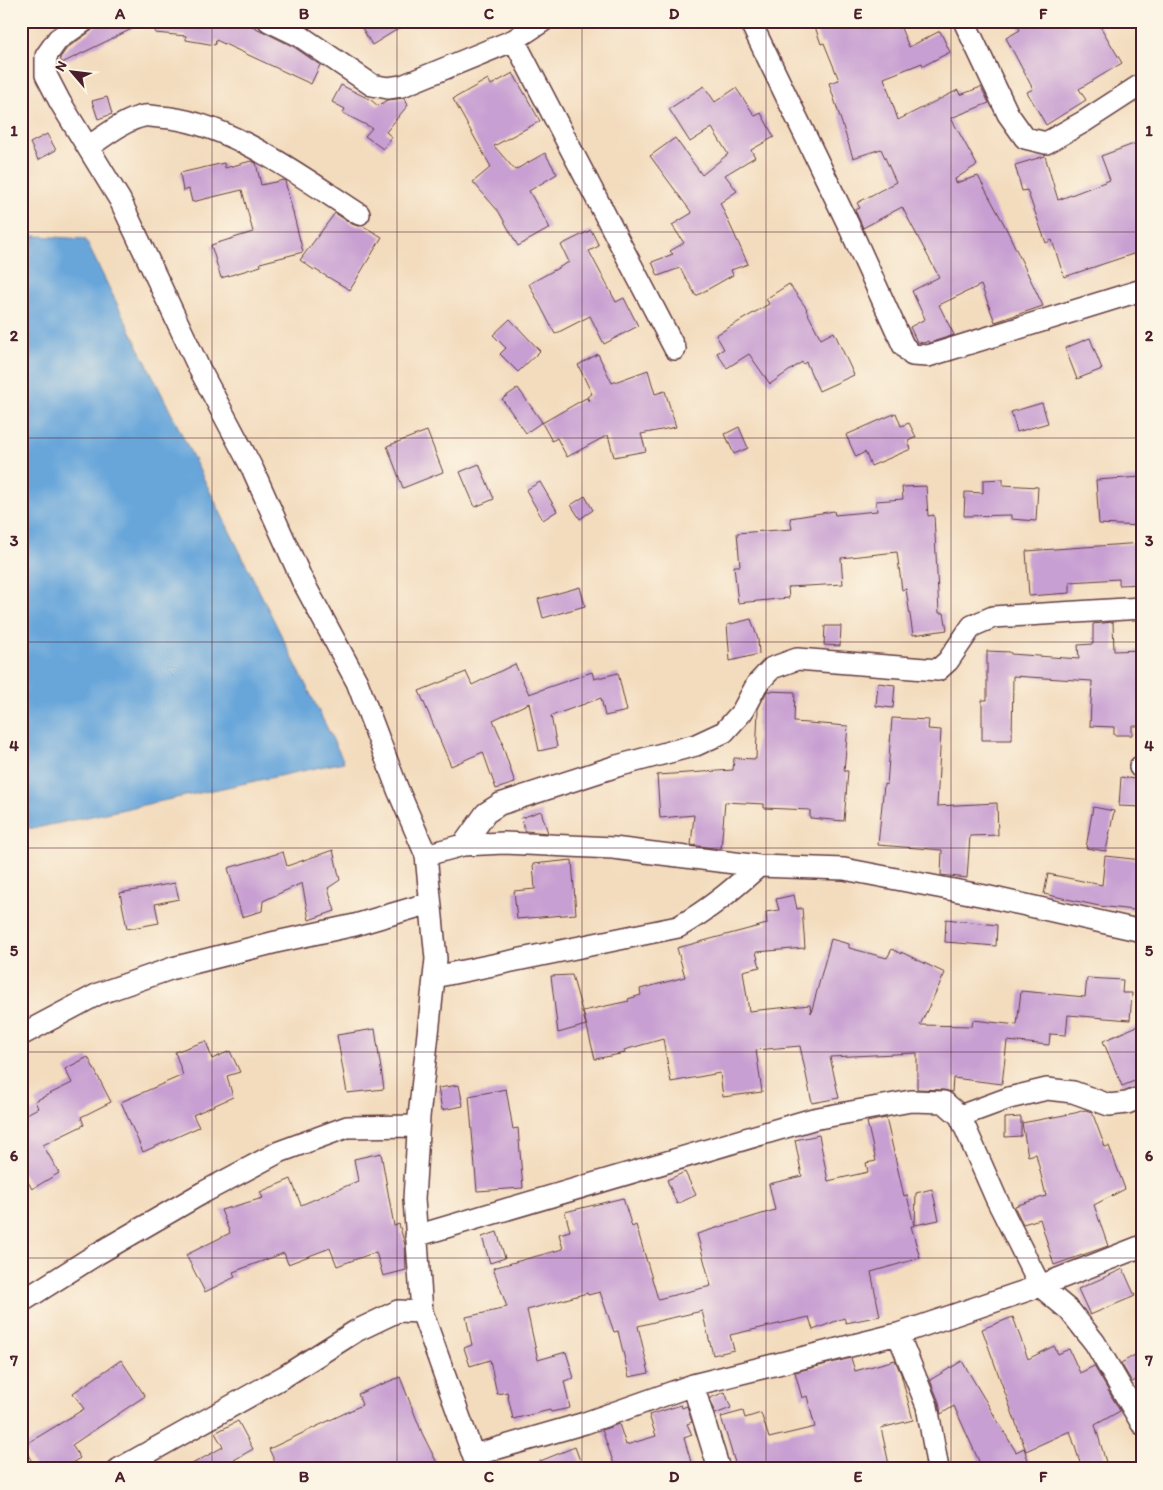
<svg xmlns="http://www.w3.org/2000/svg" width="1163" height="1490" viewBox="0 0 1163 1490" font-family="Itim,sans-serif">
	<style>
		.water { fill: #67a6da; stroke: #586282 }
		.building { fill: #c79fd2 }
		.lines { fill: none; stroke-linecap: round; stroke-linejoin: round }
		.minor-casing { stroke: #633b41; stroke-width: 24 }
		.minor { stroke: #fff; stroke-width: 21 }
		.grid { fill: none; stroke: #4a1f2b; stroke-width: 1; stroke-opacity: 0.55 }
		.neatline { fill: none; stroke: #4a1f2b; stroke-width: 2 }
		.grid-label { font-size: 16px; text-anchor: middle; font-weight: bold; fill: #4a1f2b }
	</style>
	<rect width="100%" height="100%" fill="#fcf5e5"/>
	<filter id="ink" filterUnits="userSpaceOnUse"><feTurbulence type="fractalNoise" baseFrequency=".02" numOctaves="2"/><feDisplacementMap in="SourceGraphic" scale="10" xChannelSelector="R" yChannelSelector="G"/><feConvolveMatrix kernelMatrix="1 2 1 2 8 2 1 2 1" color-interpolation-filters="sRGB"/></filter>
	<filter id="wash" filterUnits="userSpaceOnUse"><feTurbulence type="fractalNoise" baseFrequency=".0096" numOctaves="4" result="noise"/><feDisplacementMap in="SourceGraphic" scale="20" xChannelSelector="R" yChannelSelector="G"/><feGaussianBlur stdDeviation="1.12" result="paint"/><feColorMatrix in="noise" values="0 0 0 0 0 0 0 0 0 0 0 0 0 0 0 0 0 1.4 0 .05"/><feComposite in="paint" operator="in"/></filter>
	<g filter="url(#wash)">
		<rect width="100%" height="100%" fill="#f3dcbe"/>
		<path class="water" d="M21,235L85,239L344,762L36,828H21Z"/>
		<g id="blocks">
			<path class="building" d="M105,21H148L62,63L60,58L67,48L91,31L95,26Z
				M156,21H236L252,26L294,47L320,65L311,84L216,40L215,45L186,40V36L155,33Z
				M358,21H411L372,45Z
				M813,21H898L909,47L940,31L950,52L923,66L922,63L884,78L898,120L958,90L960,95L981,87L989,103L951,118L977,165L955,179L956,183L978,176L1005,226L1043,306L995,322L981,285L939,305L954,335L929,343L928,341L924,343L917,342L910,327L925,319L912,291L939,277L902,207L863,228L855,210L860,208L857,203L896,182L881,149L853,158L829,83L839,80L824,43L821,44Z
				M1015,21H1097L1122,63L1079,89L1086,100L1046,125L1027,92L1033,89L1006,38L1020,30Z
				M513,73L540,121L494,146L515,170L545,153L557,174L529,191L550,228L518,246L499,212L473,182L491,167L453,99L488,79L491,85Z
				M341,85L371,100L378,106L387,100L404,98L408,105L386,132L392,137L383,149L365,136L372,128L343,113L345,109L332,102Z
				M704,86L715,102L736,88L755,116L761,113L774,137L751,150L755,157L725,175L737,191L720,203L748,264L731,270L733,275L696,296L680,268L658,276L652,262L673,254L670,251L684,243L672,225L692,213L650,156L675,138L702,175L728,154L712,128L690,142L669,109Z
				M107,97L112,114L98,119L92,101Z
				M47,134L56,150L38,160L30,143Z
				M1142,141V251L1064,277L1052,240L1046,243L1027,190L1022,191L1015,165L1045,156L1058,200L1110,180L1101,156Z
				M251,161L256,163L261,185L284,180L285,181L303,252L260,263L261,266L221,278L211,245L253,232L242,190L192,202L189,189L183,191L180,173L224,163L225,168Z
				M335,213L352,224L358,226H363L382,237L350,290L314,269V270L300,260Z
				M591,230L599,246L589,251L616,302L624,298L638,326L604,344L590,316L555,334L529,284L569,262L561,245Z
				M789,284L807,309L806,310L821,339L834,332L854,375L819,391L806,362L803,364L802,362L770,384L749,354L727,368L717,353L724,349L716,335L769,304L766,299Z
				M510,319L540,351L518,372L500,354L506,348L493,335Z
				M1090,338L1102,369L1077,379L1065,348Z
				M598,354L612,383L648,370L655,394L665,391L676,427L641,434L646,451L614,457L608,435L567,457L557,438L552,441L542,423L586,398L590,402L587,397L592,394L578,365Z
				M518,388L542,422L526,433L502,399Z
				M1042,403L1048,423L1017,432L1011,412Z
				M896,413L901,426L909,423L916,437L908,441L911,449L871,466L865,452L856,457L846,435Z
				M739,427L748,448L734,454L725,434Z
				M427,431L443,472L403,488L387,446Z
				M479,464L494,499L475,507L460,472Z
				M1142,477V526L1099,524L1096,480Z
				M1003,479V485L1038,487L1036,521L1011,519V515L964,516L965,492L983,493V480Z
				M540,482L557,511L543,520L526,490Z
				M926,486L928,516L934,515L939,613H944L947,630L913,635L906,589L902,590L897,552L841,558L843,584L788,587L789,598L738,603L734,566H740L737,533L792,529L790,518L834,511L835,515L877,511L876,501L903,499L902,487Z
				M585,496L593,510L580,519L571,505Z
				M1142,543V584L1119,585V579L1070,582V593L1029,596L1026,551Z
				M580,587L585,606L543,618L538,599Z
				M751,619L758,639L759,654L730,661L727,625Z
				M1113,622L1114,651L1142,650V726H1132V735H1114V727L1090,726L1092,681L1013,676L1012,740H982V700H987V651L1010,652L1011,654L1079,659L1078,645L1093,644V624Z
				M825,626H841L840,646L824,645Z
				M515,664L529,694L592,672L594,679L618,673L627,711L605,716L601,698L551,716L557,747L539,751L529,703L493,720L503,743L502,744L515,783L496,789L483,752L451,766L419,691L466,672L472,685Z
				M878,683L895,685L893,708L876,706Z
				M767,691L795,692L794,722L848,726L844,771H848L844,821L810,818V810L764,808V804L725,802L721,849L691,845L694,815L660,818L657,775L733,770L734,758L756,759L758,709Z
				M892,718L929,720L928,729L941,730L937,806L997,803L998,835L970,836L967,878L941,875L942,850L878,845L884,784L887,785Z
				M1121,777L1142,780V807L1119,806Z
				M1093,807L1114,811L1106,851L1086,848Z
				M541,811L548,833L525,831L521,818Z
				M333,850L340,880L328,888L335,911L309,920L302,883L263,901L262,911L242,917L228,868L283,852L287,866Z
				M1105,856L1142,860V911L1099,906L1044,894L1048,874L1102,885Z
				M572,860L576,914L517,919L514,891L535,889L533,864Z
				M175,883L179,899L155,904L159,923L127,929L120,893Z
				M794,895L797,909L802,908L805,948L756,952L760,967L743,971L749,1011L810,1005L811,1013L831,939L849,944V948L887,958L892,949L901,954V952L945,973L920,1025L972,1026L973,1020L1017,1025L1021,991L1085,997L1087,978L1123,980L1122,993H1132L1130,1020L1068,1015L1066,1035L1050,1034L1049,1045L1007,1041L1002,1084L953,1078L952,1092L944,1090L917,1089V1053L830,1057L839,1098L812,1103L800,1046L756,1050L762,1092L723,1097L720,1073L671,1082L663,1039L624,1050L625,1053L595,1059L583,1011L629,1001L628,999L641,995L640,989L685,977L677,948L767,924L766,912L779,910L776,899Z
				M946,919L997,925L996,946L945,942Z
				M572,975L586,1025L558,1033L551,976Z
				M1142,1024V1078L1122,1086L1103,1041Z
				M375,1029L384,1089L347,1093L337,1035Z
				M206,1041L212,1059L230,1051L240,1072L227,1076L233,1097L193,1115L199,1127L143,1152L121,1102L183,1075L175,1052Z
				M88,1057L111,1102L81,1117L84,1125L43,1145L59,1173L32,1189L21,1170V1117L38,1108L35,1101L72,1083L65,1069Z
				M459,1085L463,1106L442,1110L438,1088Z
				M506,1089L513,1129L518,1128L523,1188L477,1191L469,1096Z
				M1085,1110L1092,1112L1105,1147L1109,1146L1125,1189L1094,1205L1108,1246L1054,1265L1040,1219L1023,1224L1015,1208V1206L1046,1196L1036,1154L1028,1156L1022,1123L1075,1113Z
				M1021,1117V1136L1005,1137V1118Z
				M886,1118L904,1196L907,1195L914,1226H911L920,1258L871,1272L880,1316L846,1323L844,1318L813,1330L809,1317L730,1335L734,1350L713,1355L702,1311L662,1320L638,1326L649,1373L629,1377L618,1331L614,1332L600,1292L588,1295L587,1293L527,1310L538,1360L566,1352L574,1378L564,1381L570,1408L551,1412L550,1410L513,1419L507,1392L497,1394L490,1360L470,1366L464,1348L472,1345L466,1317L502,1309V1308L507,1307L493,1268L563,1249L559,1234L570,1231L565,1212L623,1198L632,1227L636,1225L658,1299L711,1286L697,1234L775,1210L769,1184L802,1176L795,1140L819,1135L828,1181L868,1172L866,1163L876,1161L867,1122Z
				M381,1153L394,1226L399,1224L405,1245L406,1270L383,1276L376,1252L337,1266L330,1248L288,1264L284,1253L233,1272L235,1277L205,1292L186,1255L230,1233L221,1210L263,1198L260,1192L291,1179L301,1205L358,1181L354,1159Z
				M685,1172L696,1195L677,1204L667,1180Z
				M932,1189L939,1220L915,1225L916,1193Z
				M497,1232L505,1258L490,1263L482,1237Z
				M1123,1269L1135,1296L1090,1315L1078,1289Z
				M1013,1317L1028,1359L1054,1346L1058,1354L1069,1349L1080,1373L1094,1366L1120,1411L1095,1425L1108,1469H1082L1070,1431L1026,1451L982,1329Z
				M1142,1351V1377L1132,1382L1121,1363Z
				M851,1358L855,1371L895,1360L901,1374L913,1420L881,1428L890,1469H737L721,1417L743,1411L745,1418L761,1413L769,1438L815,1427L807,1396L802,1398L795,1372Z
				M121,1360L145,1396L72,1445L80,1458L62,1469H36L23,1446L84,1409L73,1393Z
				M962,1361L1016,1452L1024,1448L1031,1469H980L982,1468L954,1406L941,1414L939,1402L930,1380Z
				M400,1377L422,1433L440,1469H278L269,1449L362,1405L358,1394Z
				M725,1392L731,1408L715,1414L710,1398Z
				M681,1405L682,1408L687,1406L692,1422L687,1424L692,1435L684,1438L693,1469H620L618,1463L614,1464L602,1430L619,1424L626,1445L656,1436L649,1415Z
				M238,1421L253,1449L234,1460L239,1469H183L223,1447L215,1433Z
				M575,1447L583,1469H523V1468Z"/>
		</g>
	</g>
	<g filter="url(#ink)">
		<use href="#blocks" fill-opacity="0" stroke="#633b41" stroke-width="1"/>
		<g class="lines">
			<defs>
				<path id="minor" d="M84,21L58,39L46,56V75L60,102L120,200L199,368L253,470L302,580L357,682L398,790L426,855L436,959L419,1117L414,1199L422,1312L478,1469
					M269,21L300,36L372,85L388,88L402,86L514,40L543,21
					M750,21L848,224L903,345L912,355L928,356L1142,290
					M964,21L1008,114L1025,138L1046,143L1085,121L1142,84
					M514,40L675,349
					M88,147C105,136 124,120 144,116C149,115 155,117 159,117C227,120 303,178 359,214
					M1140,767H1142
					M463,845L486,813L500,804L617,766L696,745L724,732L742,712L757,684L772,668L797,659L938,670L948,661L972,626L993,617L1142,608
					M426,855L463,845L504,843L613,848L759,866L844,869L985,896L1142,931
					M434,977L678,927C710,909 732,890 759,866
					M21,1035L98,994L173,968L276,942L355,925L430,903
					M960,1116L1009,1098L1047,1089L1073,1092L1109,1105L1127,1103L1142,1097
					M416,1236L813,1119L911,1101L944,1102L960,1116L996,1198L1040,1286L1070,1311L1095,1343L1142,1424
					M21,1302L97,1254L204,1192L279,1152L347,1127L418,1126
					M898,1334L927,1406L938,1469
					M693,1385L719,1469
					M474,1455L585,1423L693,1385L898,1334L1040,1286L1142,1246
					M119,1469L285,1376L356,1331L398,1311L422,1312"/>
			</defs>
			<use href="#minor" class="minor-casing"/>
			<use href="#minor" class="minor"/>
		</g>
	</g>
	<path class="grid" d="M212,21V1469M397,21V1469M582,21V1469M766,21V1469M951,21V1469M21,232H1142M21,438H1142M21,642H1142M21,848H1142M21,1052H1142M21,1258H1142"/>
	<rect width="1163" height="1490" fill="none" stroke="#fcf5e5" stroke-width="55"/>
	<g transform="translate(72 72) rotate(298)" stroke="#fcf5e5" stroke-width="4" paint-order="stroke">
	<path d="M0-4L9 19L0 12L-9 19Z" fill="#4a1f2b"/>
	<text y="-8" font-size="14" font-weight="bold" text-anchor="middle" fill="#4a1f2b">N</text>
	</g>
	<rect x="28" y="28" width="1108" height="1434" class="neatline"/>
	<g class="grid-label">
		<text x="120" y="19">A</text>
		<text x="304" y="19">B</text>
		<text x="489" y="19">C</text>
		<text x="674" y="19">D</text>
		<text x="858" y="19">E</text>
		<text x="1043" y="19">F</text>
		<text x="14" y="136">1</text>
		<text x="1149" y="136">1</text>
		<text x="14" y="341">2</text>
		<text x="1149" y="341">2</text>
		<text x="14" y="546">3</text>
		<text x="1149" y="546">3</text>
		<text x="14" y="751">4</text>
		<text x="1149" y="751">4</text>
		<text x="14" y="956">5</text>
		<text x="1149" y="956">5</text>
		<text x="14" y="1161">6</text>
		<text x="1149" y="1161">6</text>
		<text x="14" y="1366">7</text>
		<text x="1149" y="1366">7</text>
		<text x="120" y="1482">A</text>
		<text x="304" y="1482">B</text>
		<text x="489" y="1482">C</text>
		<text x="674" y="1482">D</text>
		<text x="858" y="1482">E</text>
		<text x="1043" y="1482">F</text>
	</g>
</svg>
